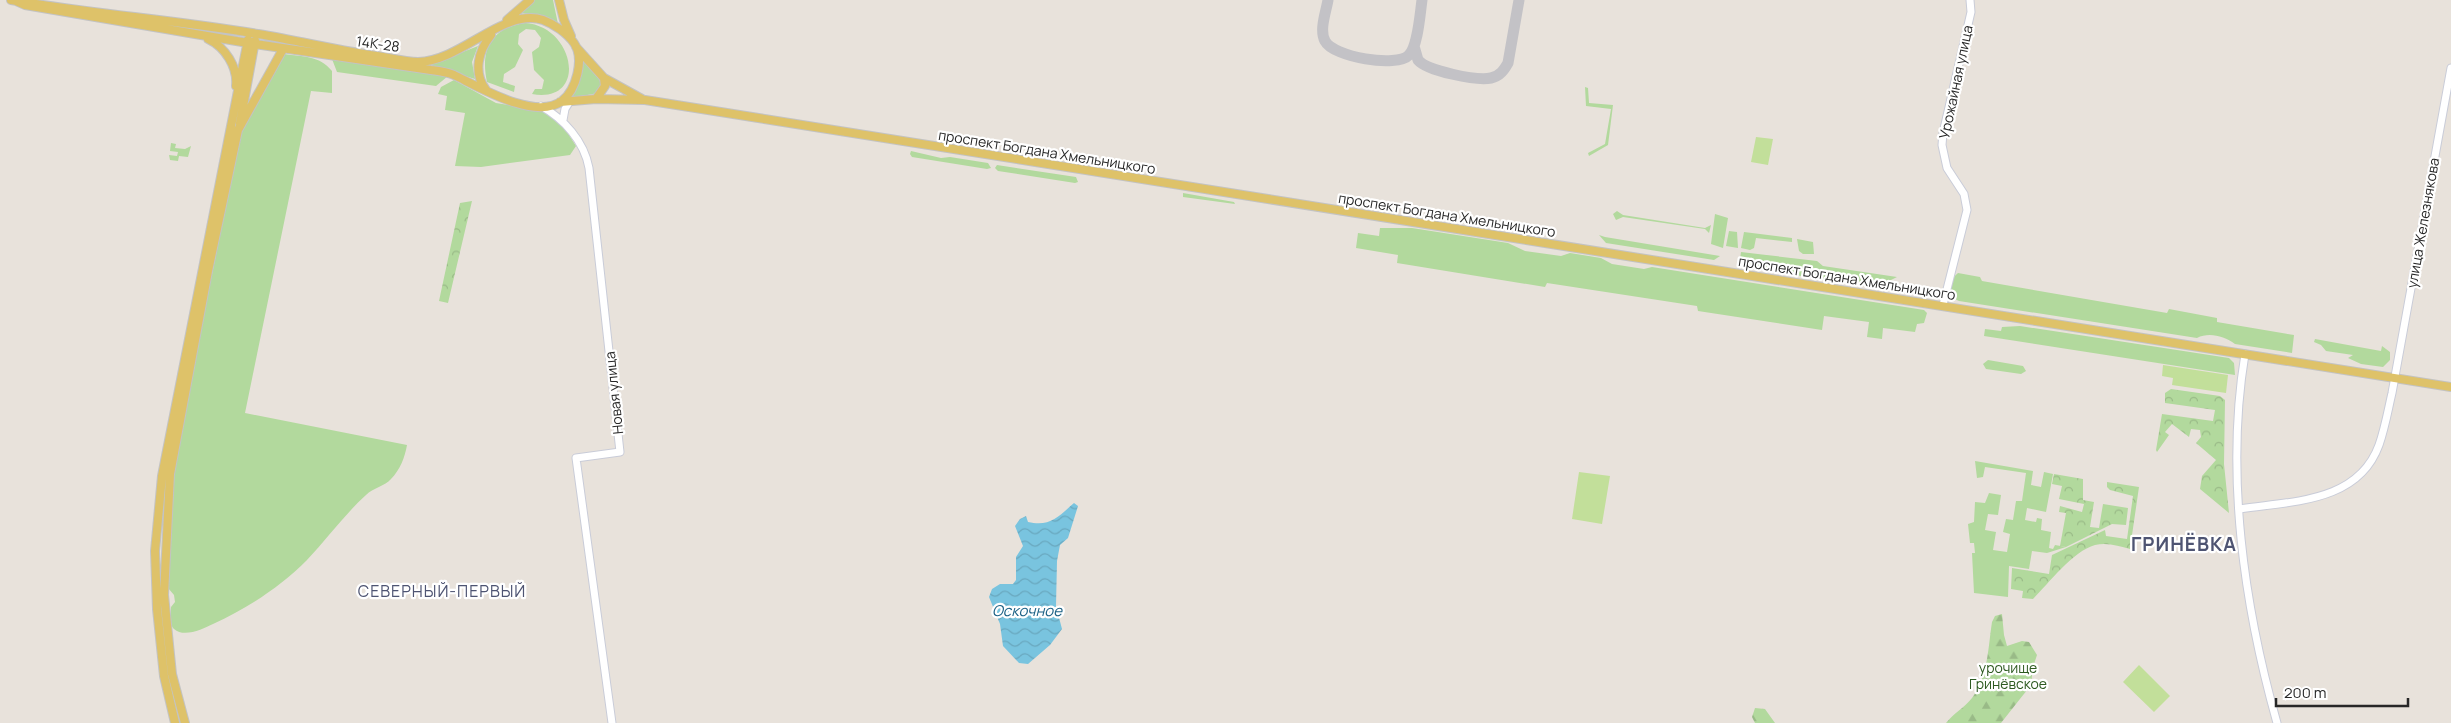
<svg xmlns="http://www.w3.org/2000/svg" width="2451" height="723" viewBox="0 0 2451 723" font-family="Manrope,sans-serif">
	<style>
		.grass { fill: #b2d99d }
		.forest { fill: url(#forest-firs) }
		.park { fill: url(#park-crowns) }
		.pitch { fill: #c2df9a }
		.water { fill: url(#water-waves) }
		.lines { fill: none; stroke-linecap: round; stroke-linejoin: round }
		.taxiway { stroke: #c3c2c6; stroke-width: 11 }
		.secondary-casing { stroke: #c9ccd8; stroke-width: 9 }
		.primary-casing { stroke: #c3c3c3; stroke-width: 10 }
		.secondary { stroke: #fff; stroke-width: 7 }
		.primary { stroke: #dec269; stroke-width: 8 }
		.labels { text-anchor: middle; stroke-width: 4.5; stroke-linejoin: round; paint-order: stroke }
		.street-label { font-size: 14px; fill: #272727; stroke: #fff }
		.park-label { font-size: 14px; fill: #2e5a21; stroke: #fff }
		.water-label { font-size: 15px; font-style: italic; fill: #1d6286; stroke: #fff }
		.quarter-label { font-size: 16px; letter-spacing: 1px; fill: #4e5472; stroke: #fff }
		.district-label { font-size: 19px; font-weight: bold; letter-spacing: 1px; fill: #4e5472; stroke: #fff }
	</style>
	<defs>
		<pattern id="forest-firs" width="22" height="20" patternUnits="userSpaceOnUse" patternTransform="scale(1.25)"><rect width="22" height="20" fill="#b2d99d"/><path d="M5 1l3.5 6h-7zM16 11l3.5 6h-7z" fill="#99ba87"/></pattern>
		<pattern id="park-crowns" width="20" height="18" patternUnits="userSpaceOnUse" patternTransform="scale(1.25)"><rect width="20" height="18" fill="#b2d99d"/><path d="M2 6a3 3 0 1 1 6 0M12 15a3 3 0 1 1 6 0" fill="none" stroke="#99ba87"/></pattern>
		<pattern id="water-waves" width="16" height="10" patternUnits="userSpaceOnUse" patternTransform="scale(1.25)"><rect width="16" height="10" fill="#79c4df"/><path d="M0 5q4-4 8 0t8 0" fill="none" stroke="#69a8bf"/></pattern>
	</defs>
	<rect width="100%" height="100%" fill="#e8e2db"/>
	<path class="grass" d="M534,0H553L558,24L541,15L519,13Z
		M525,23C575,26 589,104 532,94L535,89H542L544,80L534,70L532,52L539,47L541,38L535,30L526,29L519,34L518,44L523,50L515,67L504,74L503,82L515,86L514,92L487,82C480,50 491,28 525,23Z
		M478,46L472,62L475,79L430,65Z
		M284,54C303,57 319,55 332,71V93L311,91L245,413L407,445C405,457 400,470 391,479C385,486 373,488 366,495C344,515 327,539 307,560C280,587 248,608 213,624C203,629 184,638 174,629C169,625 171,613 171,607L175,602L174,595L168,588L172,469L242,128Z
		M334,57L448,76L436,86L337,72L332,59Z
		M580,57L602,83L598,93L571,98L580,78Z
		M454,80L496,103L544,111L560,121L576,146L570,155L481,167L455,166L465,113L445,110L447,96L438,94L441,87Z
		M1585,87L1588,88L1589,103L1613,105L1608,145L1589,156L1588,153L1605,144L1611,109L1586,106Z
		M171,143L176,144L175,148L185,149L191,146L188,157L179,156L178,161L170,160L169,155L177,156L178,152L170,151Z
		M911,151L941,158L950,157L988,163L991,168L987,169L912,157L910,154Z
		M997,165L1076,177L1078,182L1075,183L998,171L995,168Z
		M1183,193L1234,202L1235,204L1183,197Z
		M1617,211L1623,215L1705,228L1711,225L1709,233L1705,229L1623,217L1616,220L1613,214Z
		M1715,214L1728,218L1723,248L1711,244Z
		M1380,228H1412L1508,243L1525,251L1561,256L1570,253L1601,258L1612,264L1644,269L1652,267L1924,310L1927,313L1924,323L1917,324L1915,332L1883,328L1882,339L1867,337L1869,322L1824,316L1822,330L1698,311L1697,306L1547,283L1545,287L1397,263L1398,255L1356,248L1358,233L1379,236Z
		M1729,231L1737,232L1738,248L1726,246Z
		M1744,232L1792,238V242L1756,238L1754,248L1750,250L1741,248Z
		M1599,235L1605,237L1720,256L1714,260L1606,243Z
		M1797,239L1813,242L1814,254H1803L1799,251Z
		M1741,252L1817,261L1823,266L1897,277L1889,281L1888,285L1855,281L1844,283L1777,272L1742,264L1740,259Z
		M1958,273L1980,277L1982,281L2167,313L2169,309L2217,318V322L2294,335L2292,353L2235,344C2224,336 2209,332 2197,338L1959,301C1947,296 1949,280 1958,273Z
		M2020,326L2229,358L2234,363L2235,375L1984,336L1985,329L2001,331L2002,327Z
		M2315,339L2381,351L2382,346L2390,352V360L2383,367L2361,364L2348,358L2353,355L2326,351L2321,345L2314,342Z
		M1988,360L2023,366L2026,371L2021,374L1986,369L1983,364Z
		M1975,461L2033,471L2031,485L2041,487L2044,472L2053,474L2046,512L2027,508L2025,520L2036,522L2037,518L2042,519L2041,530L2051,532L2049,548L2053,549L2055,545L2066,547L2047,553L2032,551L2029,569L2009,566L2008,597L1974,593L1972,553H1975L1974,543H1970L1968,524L1974,522L1975,502L1985,503L1989,493L2001,495L1998,515L1988,514L1985,530L1996,532L1993,550L2007,552L2010,534L2003,532L2006,519L2013,520L2016,501H2022L2026,473L1985,467L1983,477L1977,478Z"/>
	<path class="forest" d="M2002,614L2004,635L2007,646L2022,641L2029,642L2037,655L2033,667L2031,685L2001,723H1946C1954,713 1964,708 1972,698C1988,677 1988,648 1992,622L1995,616Z
		M1755,708L1765,709L1775,723H1755L1752,717Z"/>
	<path class="park" d="M472,201L448,303L439,301L460,203Z
		M2171,389L2220,396L2225,400L2224,464L2229,513L2200,489L2202,476L2216,460L2196,443L2201,437L2200,430L2191,429L2189,437L2172,424L2165,432L2169,435L2157,452L2156,450L2162,414L2213,421L2215,410L2165,403V393Z
		M2054,474L2083,479V500L2094,502L2090,527L2099,528L2103,504L2128,508L2126,525L2112,524L2066,547L2060,546L2066,513L2059,512L2060,506L2082,512L2084,504L2059,499L2062,486L2052,484Z
		M2107,482L2139,487L2130,549C2119,546 2107,542 2095,545C2073,551 2049,583 2033,599L2022,598L2023,591L2011,589L2012,568L2049,574L2052,555L2105,530L2106,536L2127,539L2133,496L2110,490L2107,487Z"/>
	<path class="pitch" d="M1756,137L1773,139L1768,165L1751,162Z
		M2163,365L2228,375L2226,393L2172,385L2173,378L2162,376Z
		M1579,472L1610,476L1602,524L1572,519Z
		M2139,665L2170,696L2154,712L2123,682Z"/>
	<path class="water" d="M1074,503L1078,506L1068,538L1060,545L1057,561L1056,606L1062,629L1050,645L1028,664L1019,663L1003,646L1000,624L989,597L992,589L1000,584H1013L1016,580V557L1023,546L1015,526L1020,519L1026,516L1028,522C1050,527 1058,517 1074,503Z"/>
	<g class="lines">
		<path class="taxiway" d="M1328,0C1326,12 1319,30 1325,41C1333,57 1397,68 1409,55C1418,46 1420,14 1422,0
			M1414,46L1418,60C1427,71 1477,81 1491,78C1500,76 1504,70 1508,63L1519,0"/>
		<defs>
			<path id="secondary" d="M541,106C564,119 584,141 589,168L620,452L576,458L612,723
				M563,120L565,109L570,101
				M1943,305L1967,210L1964,194L1947,168L1942,145L1943,133L1971,12L1970,0
				M2245,354C2225,474 2244,606 2277,723
				M2240,509C2291,501 2358,503 2379,445C2385,428 2388,410 2392,393L2451,68"/>
			<path id="primary" d="M11,0C93,14 176,20 258,34C300,41 341,51 383,57C394,59 407,62 418,62C462,61 504,7 543,20C554,24 567,33 574,43C585,59 576,90 562,101C535,121 479,87 454,75C447,72 439,71 431,70L248,43L25,5L16,1
				M559,0L564,20L571,36
				M507,20L530,0
				M208,39C225,47 238,67 236,86
				M576,47L604,78L642,99
				M486,90C473,73 478,51 491,35
				M596,99L605,86L604,78
				M560,102L596,99L645,100L2451,387
				M240,123L255,41
				M175,723L164,676L157,609L155,551L162,476L248,40
				M185,723L172,674L164,595L170,474L208,271L238,130L283,49"/>
		</defs>
		<use href="#secondary" class="secondary-casing"/>
		<use href="#primary" class="primary-casing"/>
		<use href="#secondary" class="secondary"/>
		<use href="#primary" class="primary"/>
	</g>
	<g class="labels">
		<g class="street-label">
			<text transform="translate(378 44) rotate(8)" y="5">14К-28</text>
			<text transform="translate(1956 82) rotate(-78)" y="5">Урожайная улица</text>
			<text transform="translate(1047 152) rotate(9)" y="5">проспект Богдана Хмельницкого</text>
			<text transform="translate(1447 215) rotate(9)" y="5">проспект Богдана Хмельницкого</text>
			<text transform="translate(2423 223) rotate(-80)" y="5">улица Железнякова</text>
			<text transform="translate(1847 278) rotate(9)" y="5">проспект Богдана Хмельницкого</text>
			<text transform="translate(614 393) rotate(-96)" y="5">Новая улица</text>
		</g>
		<g class="park-label">
			<text x="2008" y="673">урочище<tspan x="2008" dy="16">Гринёвское</tspan></text>
		</g>
		<g class="water-label">
			<text x="1027" y="616">Оскочное</text>
		</g>
		<g class="quarter-label">
			<text x="442" y="597">СЕВЕРНЫЙ-ПЕРВЫЙ</text>
		</g>
		<g class="district-label">
			<text x="2184" y="551">ГРИНЁВКА</text>
		</g>
	</g>
	<path d="M2276 698v8h132v-8" fill="none" stroke="#272727" stroke-width="2.5"/>
	<text x="2284" y="698" font-size="15" fill="#272727" stroke="#ffffff" stroke-width="4" paint-order="stroke">200 m</text>
</svg>
